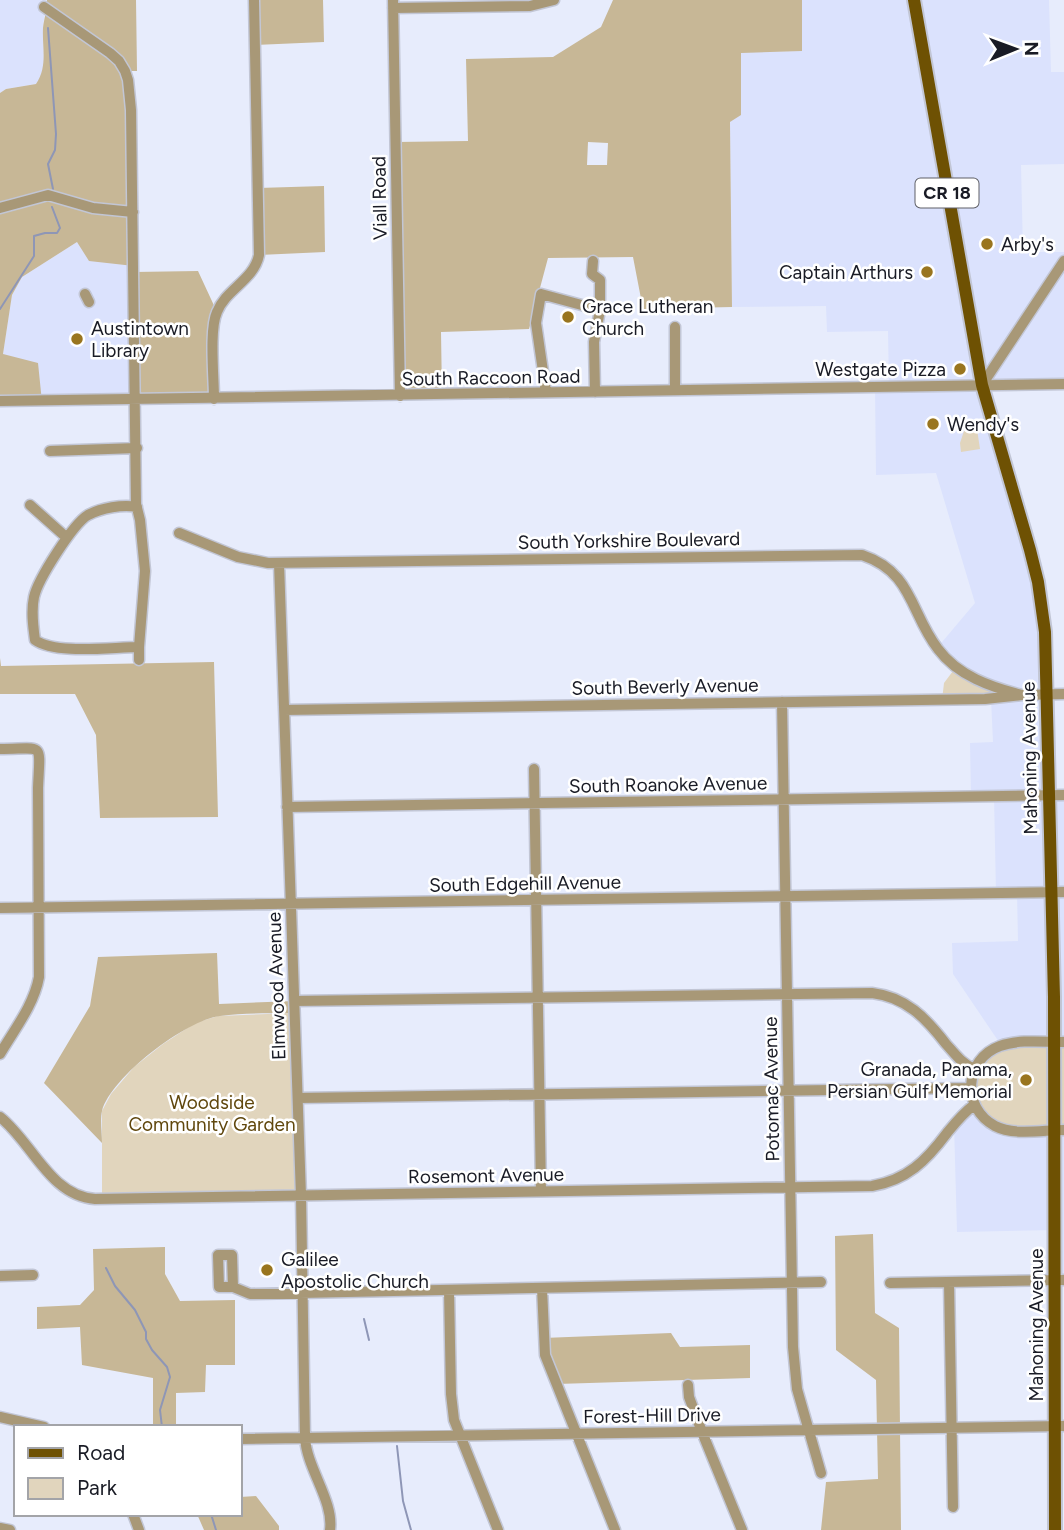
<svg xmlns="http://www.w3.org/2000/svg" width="1064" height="1530" viewBox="0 0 1064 1530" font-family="Figtree,sans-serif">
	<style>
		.built { fill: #dbe2fd }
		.green { fill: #e1d5bd }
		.forest { fill: #c7b796; fill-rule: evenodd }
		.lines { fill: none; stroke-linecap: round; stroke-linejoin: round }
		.stream { stroke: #8e96b6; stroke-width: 2 }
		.minor-casing { stroke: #c2c6d5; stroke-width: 13 }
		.major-casing { stroke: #c2c6d5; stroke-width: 16 }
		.minor { stroke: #a89877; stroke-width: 10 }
		.major { stroke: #6e5103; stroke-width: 12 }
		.poi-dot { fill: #99751f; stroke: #fff; stroke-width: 2.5 }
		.labels { text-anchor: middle; stroke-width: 5; stroke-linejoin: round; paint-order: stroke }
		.shield { fill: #fff; stroke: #5e5f66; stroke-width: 2 }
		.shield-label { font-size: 18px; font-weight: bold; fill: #191b25 }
		.street-label { font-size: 19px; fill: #191b25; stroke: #fff }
		.poi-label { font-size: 19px; fill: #191b25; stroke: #fff; text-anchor: start }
		.park-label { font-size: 19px; fill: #60470d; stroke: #fff }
	</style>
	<rect width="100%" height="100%" fill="#e7ecfc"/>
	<path class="built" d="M0,0H47L43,26L44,63L41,76L36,84L6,89L0,93Z
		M802,0H1049L1051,72H1064V164L1021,165L1023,252H1064V384L983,385L1038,582L1049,794L1064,795V1042L1001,1045L953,974L952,943L1018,941L1017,893H996L994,796H971L970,743L993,742L991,699L979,681L937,648L975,603L936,473L876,475L875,387H889L888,331L827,332L826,306L732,307L730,122L741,114V52L802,51Z
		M77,242L134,266L136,400L42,402L3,354L12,295L22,277Z
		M974,1105L1064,1130V1280H1055L1054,1230L957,1232L954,1124Z"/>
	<path class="green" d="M977,429L980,449L961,452L960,443L964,431Z
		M956,667L1022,695L942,700L944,683Z
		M295,1013L301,1196L102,1198V1111L111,1094L134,1067L163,1044L195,1023L218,1016Z
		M1064,1042V1130L994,1125L970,1092L971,1077L1001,1045Z"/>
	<path class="forest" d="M47,0H136L137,71H125L134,266L89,261L77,242L22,277L12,295L3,354L38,363L42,402L0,401V93L6,89L36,84C48,66 42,48 43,28C44,19 47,10 47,0Z
		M254,0H323L324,42L255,45Z
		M613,0H802V51L741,53V115L730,122L732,307L643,309L633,257L548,258L529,329L441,332L442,395L400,396L396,142L468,141L466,59L553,57L601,27ZM588,142L608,143L607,165H587Z
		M324,186L325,252L259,255L258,188Z
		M198,271L217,312L214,399L136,400L134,272Z
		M0,658L1,666L214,662L218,817L100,818L96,735L75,694H0Z
		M217,953L219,1004L295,1001V1013C270,1014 244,1012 220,1016C186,1020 111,1077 102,1111C100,1120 102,1133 102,1143L44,1083L90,1006L98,957Z
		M873,1234L875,1313L899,1328L901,1530H821L826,1482L878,1479L876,1380L836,1350L835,1236Z
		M165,1247V1274L180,1301L235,1300V1365H206L205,1392L176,1393V1427H153V1378L82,1365L80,1327L37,1329V1307L80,1305L94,1290L93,1249Z
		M671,1333L680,1347L750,1345V1378L557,1384L543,1338Z
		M256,1496L279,1526V1530H204L197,1514H240V1497Z"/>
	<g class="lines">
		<path class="stream" d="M48,28L56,134L55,150L48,164L53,189
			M0,309L34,256V236L45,233H57L60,228L52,207
			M106,1268L115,1286L135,1310L146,1332V1339L152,1350L167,1367L170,1377L160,1410L162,1427
			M364,1319L369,1340
			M397,1446L403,1501L411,1530
			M211,1514L216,1530"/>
		<defs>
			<path id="minor" d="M393,0L400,396
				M44,7L110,53L119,61L125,71L128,80L131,110L136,504L140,520L145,571L139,647C112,647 56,655 35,640C33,626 31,611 34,597C38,579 73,524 88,515C101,508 123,504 137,507
				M393,8L530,6L554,0
				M0,208L48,195L93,208L133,212
				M593,261L592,274L600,280V310
				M85,294L89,302
				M675,327V390
				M982,385L1064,261
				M546,392L536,323L541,294L600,310L594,342L595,392
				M214,399C214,378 209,329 217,312C226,289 254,280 259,255L254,0
				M0,401L1064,384
				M50,451L137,448
				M30,505L67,538
				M179,533L238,557L268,563L862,555C913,572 910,613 938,649C958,676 991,687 1022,695
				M279,563L301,1196L305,1438C307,1469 334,1501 330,1530
				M139,647V660
				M782,702L793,1347L797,1389L821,1473
				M284,710L985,699L1022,695L1064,694
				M0,749C45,749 40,740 38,788L39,977C34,1005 14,1030 0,1054
				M534,769L541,1191
				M287,807L1064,795
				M0,908L1064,892
				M295,1001L872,993C906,997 926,1018 946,1044C955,1054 961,1063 974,1069
				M1064,1042C1044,1042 1019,1039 1000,1046C964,1059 961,1108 995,1126C1014,1136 1043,1130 1064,1130
				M298,1098L970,1088
				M0,1117C32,1142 50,1196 95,1199L872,1186C907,1180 926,1161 947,1133C956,1122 963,1113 974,1105
				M0,1276L33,1275
				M949,1282L953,1507
				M890,1283L1064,1280
				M233,1287L232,1255H218L219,1287H233L250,1294L821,1282
				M542,1288L545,1355L615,1530
				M449,1290L451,1394L454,1420L498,1530
				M688,1385L689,1397L702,1432L742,1530
				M0,1417L44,1427
				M240,1439L1064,1426
				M133,1514L139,1530
				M0,1528L10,1530"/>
			<path id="major" d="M914,0L982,385L1030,550L1038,582L1045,632L1054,997L1055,1530"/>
		</defs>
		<use href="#minor" class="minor-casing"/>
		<use href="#major" class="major-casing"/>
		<use href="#minor" class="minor"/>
		<use href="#major" class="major"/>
	</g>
	<g class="poi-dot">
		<circle cx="987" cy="244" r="7"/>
		<circle cx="927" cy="272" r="7"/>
		<circle cx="568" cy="317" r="7"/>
		<circle cx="77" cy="339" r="7"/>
		<circle cx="960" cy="369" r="7"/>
		<circle cx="933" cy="424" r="7"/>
		<circle cx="1026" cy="1080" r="7"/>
		<circle cx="267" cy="1270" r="7"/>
	</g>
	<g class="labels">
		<rect class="shield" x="915.5" y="178.5" width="63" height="29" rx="5"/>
		<g class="shield-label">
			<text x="947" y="199">CR 18</text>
		</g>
		<g class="street-label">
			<text transform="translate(379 198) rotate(-91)" y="7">Viall Road</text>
			<text transform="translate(491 377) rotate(-1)" y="7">South Raccoon Road</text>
			<text transform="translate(629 540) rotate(-1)" y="7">South Yorkshire Boulevard</text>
			<text transform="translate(665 686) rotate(-1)" y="7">South Beverly Avenue</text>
			<text transform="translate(1029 758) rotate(-91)" y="7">Mahoning Avenue</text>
			<text transform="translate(668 784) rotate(-1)" y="7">South Roanoke Avenue</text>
			<text transform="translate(525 883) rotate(-1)" y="7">South Edgehill Avenue</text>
			<text transform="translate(276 986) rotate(-92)" y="7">Elmwood Avenue</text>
			<text transform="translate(771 1089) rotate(-91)" y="7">Potomac Avenue</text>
			<text transform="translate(486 1175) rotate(-1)" y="7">Rosemont Avenue</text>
			<text transform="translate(1036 1325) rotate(-90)" y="7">Mahoning Avenue</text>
			<text transform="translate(652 1415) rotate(-1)" y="7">Forest-Hill Drive</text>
		</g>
		<g class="poi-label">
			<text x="1001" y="251">Arby's</text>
			<text x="913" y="279" text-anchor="end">Captain Arthurs</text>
			<text x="582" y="313">Grace Lutheran<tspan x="582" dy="22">Church</tspan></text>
			<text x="91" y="335">Austintown<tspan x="91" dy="22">Library</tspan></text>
			<text x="946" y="376" text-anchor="end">Westgate Pizza</text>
			<text x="947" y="431">Wendy's</text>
			<text x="1012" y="1076" text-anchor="end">Granada, Panama,<tspan x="1012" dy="22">Persian Gulf Memorial</tspan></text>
			<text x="281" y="1266">Galilee<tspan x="281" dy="22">Apostolic Church</tspan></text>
		</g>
		<g class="park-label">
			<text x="212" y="1109">Woodside<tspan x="212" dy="22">Community Garden</tspan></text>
		</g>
	</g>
	<rect x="14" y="1425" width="228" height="91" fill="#ffffff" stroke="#a3a4a8" stroke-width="2"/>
	<rect x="28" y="1448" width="35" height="10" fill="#6e5103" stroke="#a3a4a8" stroke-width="2"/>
	<text x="77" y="1460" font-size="21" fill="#191b25">Road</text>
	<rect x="28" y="1478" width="35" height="21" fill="#e1d5bd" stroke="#a3a4a8" stroke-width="2"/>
	<text x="77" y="1495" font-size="21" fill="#191b25">Park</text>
	<g transform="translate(1015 49) rotate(89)" stroke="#ffffff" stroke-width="5" paint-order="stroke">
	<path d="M0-5L12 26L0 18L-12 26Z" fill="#191b25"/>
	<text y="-10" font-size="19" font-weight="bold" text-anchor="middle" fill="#191b25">N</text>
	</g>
</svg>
